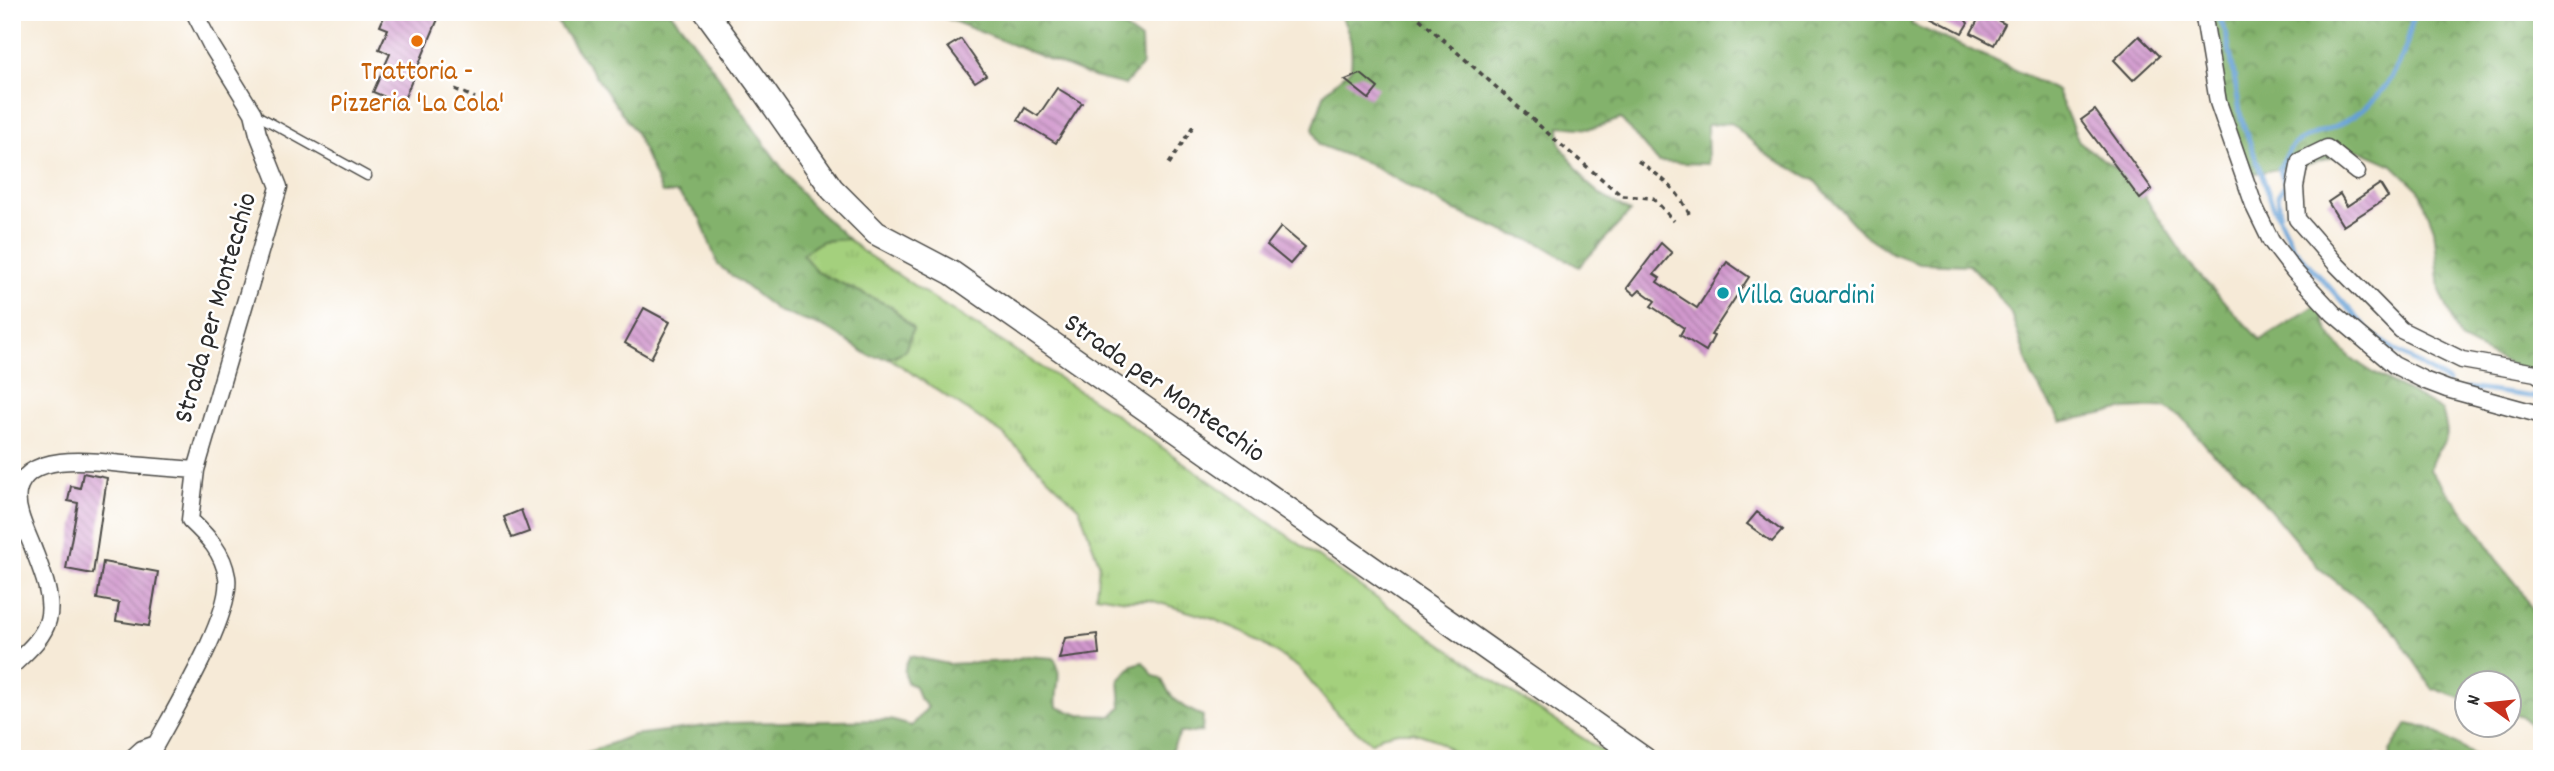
<svg xmlns="http://www.w3.org/2000/svg" width="2554" height="771" viewBox="0 0 2554 771" font-family="Dekko,sans-serif">
	<style>
		.grass { fill: url(#grass-tufts); stroke: #687e54; stroke-width: 2 }
		.forest { fill: url(#forest-crowns); stroke: #576e4c; stroke-width: 2 }
		.lines { fill: none; stroke-linecap: round; stroke-linejoin: round }
		.stream { stroke: #65a0d5; stroke-width: 5 }
		.building { fill: url(#building-back-hatch) }
		.lane-casing { stroke: #494845; stroke-width: 11 }
		.street-casing { stroke: #494845; stroke-width: 19 }
		.secondary-casing { stroke: #494845; stroke-width: 26 }
		.path { stroke: #494845; stroke-width: 3.5; stroke-dasharray: 5 5; stroke-linecap: butt }
		.lane { stroke: #fff; stroke-width: 8 }
		.street { stroke: #fff; stroke-width: 16 }
		.secondary { stroke: #fff; stroke-width: 23 }
		.food-dot { fill: #e8710a; stroke: #fff; stroke-width: 2.5 }
		.culture-dot { fill: #0f9aa8; stroke: #fff; stroke-width: 2.5 }
		.labels { text-anchor: middle; stroke-width: 5; stroke-linejoin: round; paint-order: stroke }
		.food-label { font-size: 28px; fill: #c56008; stroke: #fff }
		.culture-label { font-size: 28px; fill: #0d838f; stroke: #fff; text-anchor: start }
		.street-label { font-size: 28px; fill: #2b2b2b; stroke: #fff }
	</style>
	<defs>
		<pattern id="grass-tufts" width="24" height="20" patternUnits="userSpaceOnUse" patternTransform="scale(1.75)"><rect width="24" height="20" fill="#a4d07d"/><path d="M3 7l-1-3M5 7V3M7 7l1-3M15 17l-1-3M17 17v-4M19 17l1-3" fill="none" stroke="#8db36c"/></pattern>
		<pattern id="forest-crowns" width="20" height="18" patternUnits="userSpaceOnUse" patternTransform="scale(1.75)"><rect width="20" height="18" fill="#83b26c"/><path d="M2 6a3 3 0 1 1 6 0M12 15a3 3 0 1 1 6 0" fill="none" stroke="#6b9159"/></pattern>
		<pattern id="building-back-hatch" width="6" height="6" patternUnits="userSpaceOnUse" patternTransform="scale(1.75)"><rect width="6" height="6" fill="#d198cd"/><path d="M-1 5l2 2M0 0l6 6M5-1l2 2" fill="none" stroke="#aa7ca7"/></pattern>
	</defs>
	<rect width="100%" height="100%" fill="#fff"/>
	<filter id="ink" filterUnits="userSpaceOnUse"><feTurbulence type="fractalNoise" baseFrequency=".0143" numOctaves="2"/><feDisplacementMap in="SourceGraphic" scale="14" xChannelSelector="R" yChannelSelector="G"/><feConvolveMatrix kernelMatrix="1 2 1 2 8 2 1 2 1" color-interpolation-filters="sRGB"/></filter>
	<filter id="wash" filterUnits="userSpaceOnUse"><feTurbulence type="fractalNoise" baseFrequency=".00686" numOctaves="4" result="noise"/><feDisplacementMap in="SourceGraphic" scale="28" xChannelSelector="R" yChannelSelector="G"/><feGaussianBlur stdDeviation="1.57" result="paint"/><feColorMatrix in="noise" values="0 0 0 0 0 0 0 0 0 0 0 0 0 0 0 0 0 1.4 0 .05"/><feComposite in="paint" operator="in"/></filter>
	<g filter="url(#wash)">
		<rect width="100%" height="100%" fill="#f6ead7"/>
		<path class="grass" d="M848,239L862,251L939,302L1106,408L1503,687L1615,759H1463L1434,739L1413,732H1398L1381,736L1371,743L1338,715L1299,668L1244,632L1213,619L1150,600H1127L1096,595L1099,563L1079,508L1003,434L889,358L905,351L913,329L892,307L817,272L802,254L822,241Z"/>
		<path class="forest" d="M550,12H670C720,71 756,139 805,198C818,213 834,225 848,239L822,241L802,254L817,272L892,307L913,329L905,351L889,358L870,356L828,329L778,311L718,265L700,218L678,193H662L636,133Z
			M940,12H1076L1081,21L1101,25H1120L1141,40L1142,65L1125,85L1093,77L943,17Z
			M1338,12H1915L1911,24L1992,59L2057,91L2079,142L2135,182L2191,266L2260,340L2320,303C2326,364 2398,381 2442,411C2456,452 2435,439 2430,470L2482,535L2496,559L2519,587L2542,628V738L2522,716L2509,712L2508,684H2466V700L2432,688L2390,625L2318,567L2238,472L2213,454L2184,419L2165,407L2126,409L2061,422L2032,376L2011,314L1991,286L1969,265L1919,263L1892,253L1863,234L1814,180L1767,155L1731,123L1707,125L1708,164L1658,162L1621,119L1590,129L1559,126L1560,144L1587,183L1601,195L1630,212L1579,267L1537,242L1511,234L1453,210L1367,163L1319,145L1313,128L1325,92L1351,69C1353,47 1351,31 1338,12Z
			M2198,12H2542V381L2460,339L2440,290L2434,229L2419,190L2393,165L2359,150L2308,164L2243,175Z
			M910,656L948,664L1009,661L1026,656L1054,658C1064,675 1054,690 1057,707L1080,715L1112,716L1121,707L1119,680L1133,665L1143,662L1154,676L1161,678C1172,701 1181,707 1203,716L1202,732L1180,733L1167,759H570L633,735L730,723L890,720L912,726L928,707L919,698L915,686L907,683C903,672 904,666 910,656Z
			M2407,724L2429,728L2480,759H2389L2390,751Z"/>
		<g class="lines">
			<path class="stream" d="M2217,12L2226,33L2231,57L2241,118L2272,203L2293,247L2369,331L2387,345L2448,382
				M2280,213L2278,196L2285,184L2279,168C2284,161 2287,151 2293,145C2306,135 2323,132 2338,125C2383,103 2408,61 2413,12
				M2467,388L2542,398"/>
		</g>
		<g id="blocks">
			<path class="building" d="M386,12H441L402,104L373,92L390,54L379,49L388,29L380,26Z
				M1921,12H1959L1968,23L1962,33Z
				M1982,12L2005,24L1994,45L1971,33Z
				M2139,36L2159,56L2133,80L2114,60Z
				M961,39L986,75L975,82L948,47Z
				M1361,74L1378,88L1369,99L1345,80Z
				M1057,88L1082,103L1056,143L1018,120L1025,108L1038,116Z
				M2095,110L2152,189L2140,199L2081,120Z
				M2380,184L2388,197L2343,226L2328,202L2340,194L2347,206Z
				M1281,227L1305,247L1290,264L1267,245Z
				M1661,243L1672,253L1654,274L1660,278L1657,282L1697,308L1727,262L1749,277L1711,335L1714,336L1706,351L1680,335L1684,328L1651,306L1655,301L1640,290L1635,295L1627,288Z
				M644,308L670,322L651,358L625,343Z
				M83,473L107,478L93,574L66,569L78,503L68,501L71,486L80,488Z
				M521,510L529,532L512,538L504,517Z
				M1757,512L1782,531L1772,542L1747,524Z
				M103,562L158,572L149,626L116,621L119,603L97,599Z
				M1097,634L1099,654L1059,659L1065,638Z"/>
		</g>
	</g>
	<g filter="url(#ink)">
		<use href="#blocks" fill-opacity="0" stroke="#494845" stroke-width="2"/>
		<g class="lines">
			<defs>
				<path id="lane" d="M255,114L367,176"/>
				<path id="street" d="M2201,12L2204,18L2218,102L2255,208L2271,241L2294,271L2334,314L2394,365L2426,381L2447,389L2542,415
					M2357,172L2327,148L2300,161L2295,187L2297,219L2337,265L2401,330L2462,360L2536,373L2542,377
					M12,666C25,653 43,639 48,620C54,598 41,569 33,548C27,532 15,510 18,492C26,449 102,462 132,465C154,467 175,468 196,470
					M131,759L142,749L156,744
					M148,759C168,720 233,617 227,577C223,552 208,537 190,520L196,470L279,187L258,134L253,113L211,45L194,12"/>
				<path id="secondary" d="M706,12L760,86L832,189L876,233L952,273L1644,759"/>
			</defs>
			<use href="#lane" class="lane-casing"/>
			<use href="#street" class="street-casing"/>
			<use href="#secondary" class="secondary-casing"/>
			<path class="path" d="M1412,12L1560,144L1622,196L1653,198L1674,221
				M455,89L475,98
				M1638,161C1660,176 1678,189 1689,214
				M1169,164L1195,123"/>
			<use href="#lane" class="lane"/>
			<use href="#street" class="street"/>
			<use href="#secondary" class="secondary"/>
		</g>
	</g>
	<circle class="food-dot" cx="417" cy="41" r="7"/>
	<circle class="culture-dot" cx="1723" cy="293" r="7"/>
	<g class="labels">
		<g class="food-label">
			<text x="417" y="79">Trattoria -<tspan x="417" dy="32">Pizzeria 'La Cola'</tspan></text>
		</g>
		<g class="culture-label">
			<text x="1737" y="303">Villa Guardini</text>
		</g>
		<g class="street-label">
			<text transform="translate(213 307) rotate(-74)" y="10">Strada per Montecchio</text>
			<text transform="translate(1166 386) rotate(35)" y="10">Strada per Montecchio</text>
		</g>
	</g>
	<rect width="2554" height="771" fill="none" stroke="#fff" stroke-width="42"/>
	<g transform="translate(2488 704) rotate(285)"><circle r="33" fill="#ffffff" stroke="#aaaaaa" stroke-width="2"/>
	<path d="M0-5L12 26L0 18L-12 26Z" fill="#c8321e"/>
	<text y="-10" font-size="19" font-weight="bold" text-anchor="middle" fill="#2b2b2b">N</text>
	</g>
</svg>
